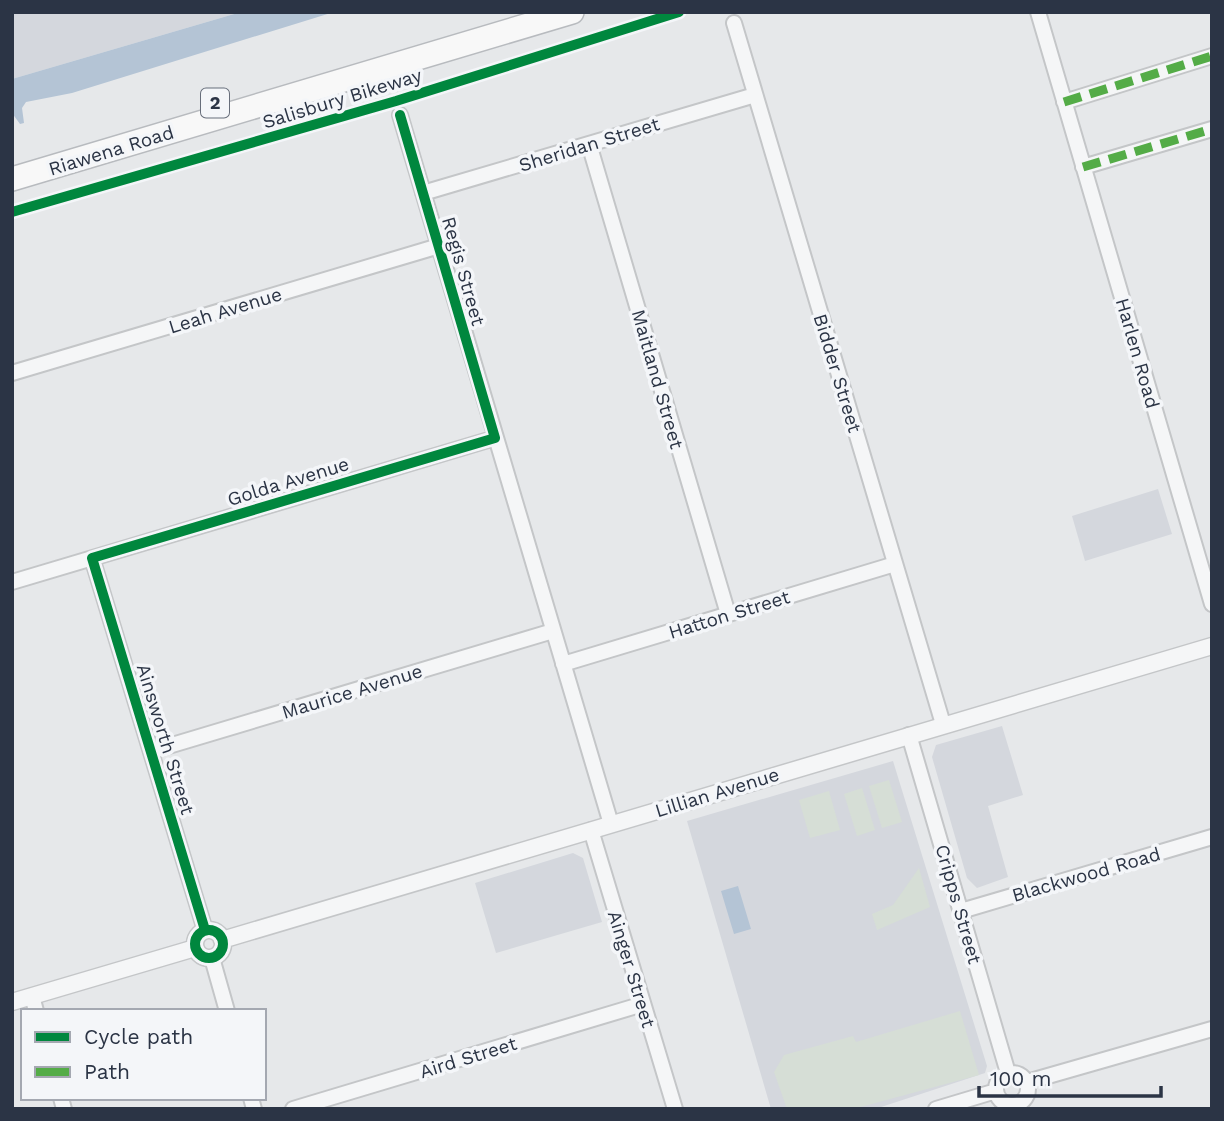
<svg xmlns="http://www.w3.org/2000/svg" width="1224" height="1121" viewBox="0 0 1224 1121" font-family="'Work Sans',sans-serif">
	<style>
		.built { fill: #d4d7dd }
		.green { fill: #d6ded6 }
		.water { fill: #b4c4d5 }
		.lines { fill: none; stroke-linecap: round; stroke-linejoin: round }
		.minor-casing { stroke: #c4c6c8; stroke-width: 18 }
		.tertiary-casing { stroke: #c4c6c8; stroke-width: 19 }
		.trunk-casing { stroke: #b8bbbf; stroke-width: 26 }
		.minor { stroke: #f5f6f7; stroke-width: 14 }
		.tertiary { stroke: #f5f6f7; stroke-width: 16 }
		.trunk { stroke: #f8f8f8; stroke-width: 23 }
		.quiet { stroke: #54ac47; stroke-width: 9; stroke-dasharray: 18 9; stroke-linecap: butt }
		.cycleway-casing { stroke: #f4f6f9; stroke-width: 15 }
		.cycleway { stroke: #00873e; stroke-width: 10 }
		.labels { text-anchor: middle; stroke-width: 7; stroke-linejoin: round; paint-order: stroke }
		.shield { fill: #f4f6f9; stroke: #676e7b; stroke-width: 2 }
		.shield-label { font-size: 18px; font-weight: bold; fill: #2b3445 }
		.street-label { font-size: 19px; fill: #2b3445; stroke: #f4f6f9 }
	</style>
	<rect width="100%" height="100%" fill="#e6e8ea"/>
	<path class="built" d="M12,12H241L12,79Z
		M1158,489L1172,534L1085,561L1072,516Z
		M1002,726L1023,795L988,806L1008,877L977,888L967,878L932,757L936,745Z
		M893,761L987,1066L985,1073L875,1109H771L687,821Z
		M573,853L583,858L602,922L496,953L475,883Z"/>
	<path class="green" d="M889,780L902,822L882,828L869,786Z
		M862,788L875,830L857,836L844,794Z
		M829,791L840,830L810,838L799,800Z
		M919,868L930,907L877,930L872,914L893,905Z
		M960,1011L979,1075L853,1109H787L774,1072L784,1055L853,1036L856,1042Z"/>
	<path class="water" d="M241,12H334L72,93L26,102L22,108L24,123L20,124L12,113V79Z
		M738,886L751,929L734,934L721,891Z"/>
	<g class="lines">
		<defs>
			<path id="minor" d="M1038,12L1212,604
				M734,23L943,724
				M1064,102L1212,56
				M400,115L611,824
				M589,144L728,614
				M1083,167L1212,129
				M423,193L755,95
				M12,373L439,246
				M92,558L205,930
				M12,582L495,438
				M563,664L895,564
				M909,735L1008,1073
				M152,751L553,631
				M591,830L675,1109
				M961,911L1212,837
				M212,958L227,1011
				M32,996L36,1011
				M996 1089a16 16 0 1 1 32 0a16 16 0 1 1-32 0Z
				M1027,1082L1212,1029
				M61,1098L64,1109
				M251,1098L254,1109
				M293,1109L643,1004
				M936,1109L996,1091"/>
			<path id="tertiary" d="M195 944a14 14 0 1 1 28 0a14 14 0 1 1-28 0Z
				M222,940L1212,646
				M12,1002L195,948"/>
			<path id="trunk" d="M12,179L572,12"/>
		</defs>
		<use href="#minor" class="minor-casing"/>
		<use href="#tertiary" class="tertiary-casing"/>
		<use href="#trunk" class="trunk-casing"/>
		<use href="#minor" class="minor"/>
		<use href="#tertiary" class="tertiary"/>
		<use href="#trunk" class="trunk"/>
		<path class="quiet" d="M1064,102L1212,56
			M1083,167L1212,129"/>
		<defs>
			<path id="cycleway" d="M12,212L396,101L679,12
				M195 944a14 14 0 1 1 28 0a14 14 0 1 1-28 0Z
				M205,930L92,558L495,438L400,115"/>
		</defs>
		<use href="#cycleway" class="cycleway-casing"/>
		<use href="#cycleway" class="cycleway"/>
	</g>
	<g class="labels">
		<rect class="shield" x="201" y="88.5" width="28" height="29" rx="5"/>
		<g class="shield-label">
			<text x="215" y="109">2</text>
		</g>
		<g class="street-label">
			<text transform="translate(342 98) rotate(-17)" y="7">Salisbury Bikeway</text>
			<text transform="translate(589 144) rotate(-17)" y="7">Sheridan Street</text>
			<text transform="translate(111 150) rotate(-17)" y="7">Riawena Road</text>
			<text transform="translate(464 271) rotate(74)" y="7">Regis Street</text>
			<text transform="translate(225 310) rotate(-17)" y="7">Leah Avenue</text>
			<text transform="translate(1138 353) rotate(74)" y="7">Harlen Road</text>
			<text transform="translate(838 373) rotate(73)" y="7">Bidder Street</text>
			<text transform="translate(658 379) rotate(74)" y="7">Maitland Street</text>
			<text transform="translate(288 481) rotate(-17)" y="7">Golda Avenue</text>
			<text transform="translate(729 614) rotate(-17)" y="7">Hatton Street</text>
			<text transform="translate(352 691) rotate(-17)" y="7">Maurice Avenue</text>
			<text transform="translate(166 739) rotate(73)" y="7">Ainsworth Street</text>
			<text transform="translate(717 792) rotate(-17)" y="7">Lillian Avenue</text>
			<text transform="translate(1086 874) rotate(-16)" y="7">Blackwood Road</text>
			<text transform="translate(959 904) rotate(74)" y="7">Cripps Street</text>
			<text transform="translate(632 969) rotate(73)" y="7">Ainger Street</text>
			<text transform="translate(468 1057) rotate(-17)" y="7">Aird Street</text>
		</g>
	</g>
	<rect width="1224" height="1121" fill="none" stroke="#2b3445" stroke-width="28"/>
	<rect x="21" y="1009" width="245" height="91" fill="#f4f6f9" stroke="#a4a8b1" stroke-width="2"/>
	<rect x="35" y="1032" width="35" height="10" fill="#00873e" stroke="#a4a8b1" stroke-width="2"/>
	<text x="84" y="1044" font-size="21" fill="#2b3445">Cycle path</text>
	<rect x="35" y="1067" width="35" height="10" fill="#54ac47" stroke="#a4a8b1" stroke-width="2"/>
	<text x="84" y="1079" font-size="21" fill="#2b3445">Path</text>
	<path d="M979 1086v10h182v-10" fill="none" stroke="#2b3445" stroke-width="3.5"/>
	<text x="990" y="1086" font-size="21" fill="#2b3445" stroke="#f4f6f9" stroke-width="5" paint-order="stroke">100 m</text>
</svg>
